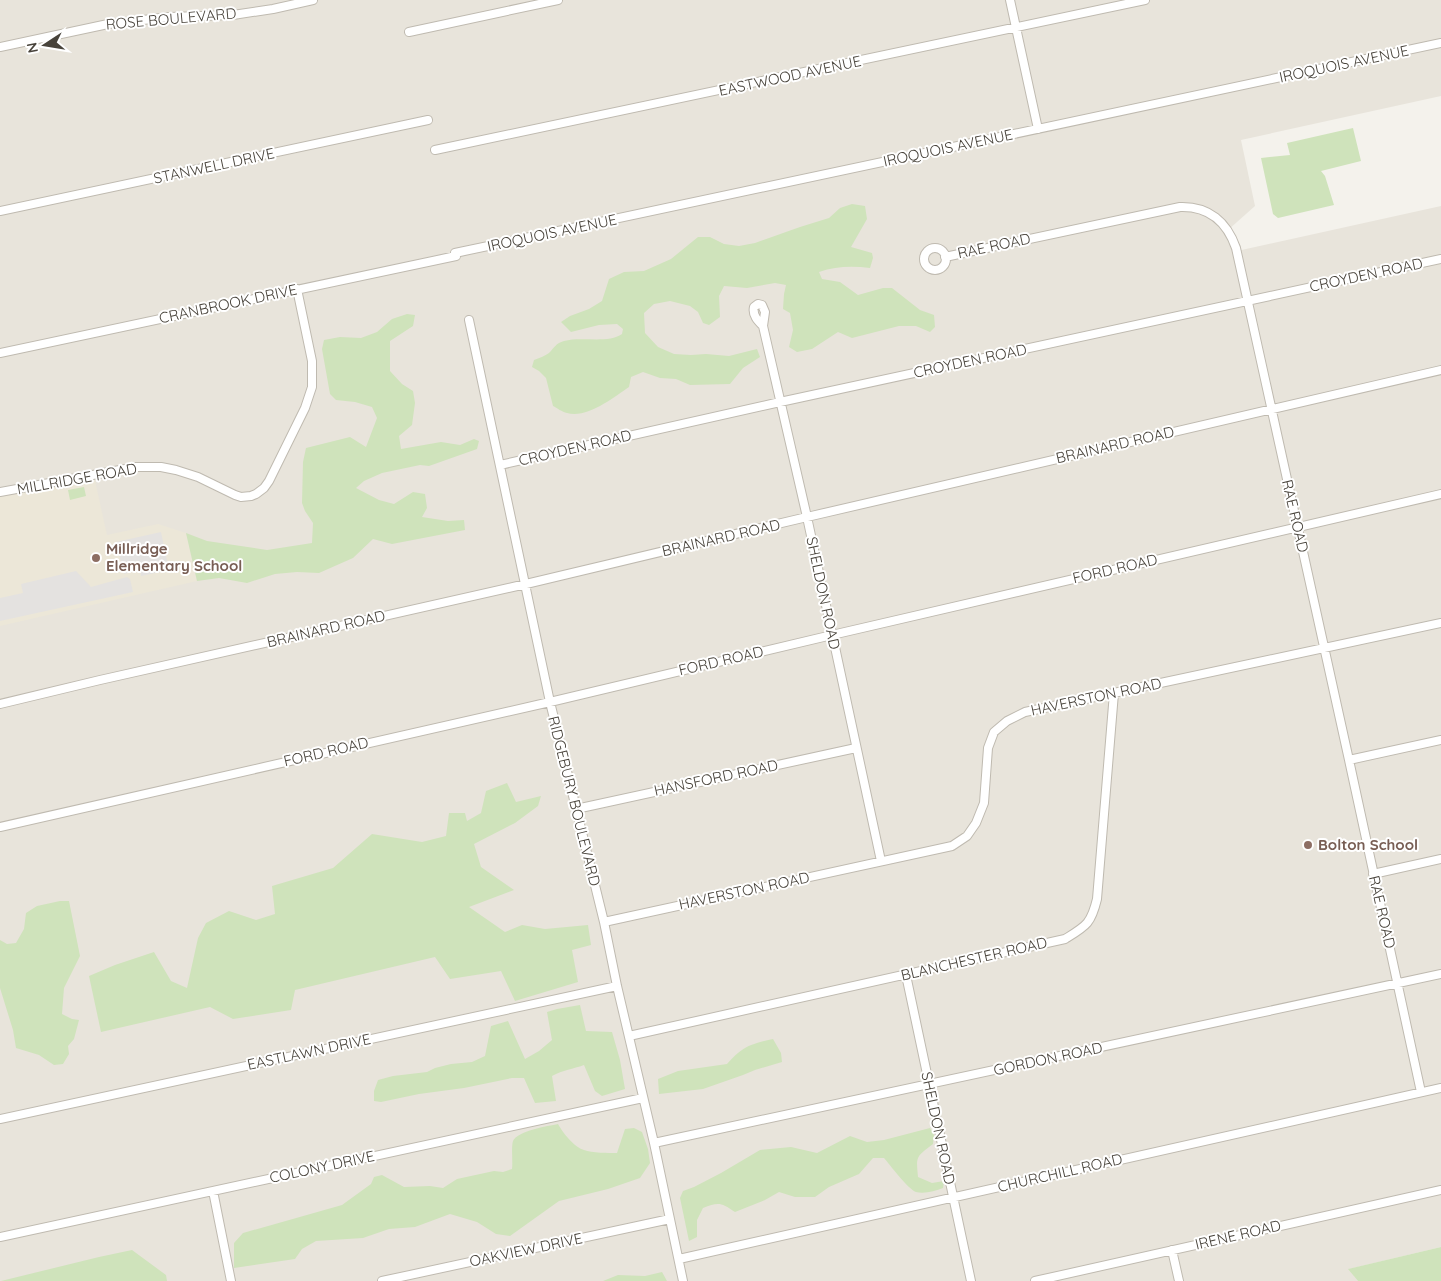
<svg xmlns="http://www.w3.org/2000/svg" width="1441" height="1281" viewBox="0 0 1441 1281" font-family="Quicksand,sans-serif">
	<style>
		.residential { fill: #e8e4db }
		.education { fill: #ece7d8 }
		.green { fill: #cfe3bb }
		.parking { fill: #e4e2e0 }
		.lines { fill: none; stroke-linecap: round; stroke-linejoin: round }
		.minor-casing { stroke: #bfbab0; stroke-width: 10 }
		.minor { stroke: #fff; stroke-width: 8 }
		.education-dot { fill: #8d6e63; stroke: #fff; stroke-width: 2 }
		.labels { text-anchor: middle; stroke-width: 4; stroke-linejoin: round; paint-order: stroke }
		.street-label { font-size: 15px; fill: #48433b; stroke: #fff }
		.education-label { font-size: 15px; font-weight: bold; fill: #785e54; stroke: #fff; text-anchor: start }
	</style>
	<rect width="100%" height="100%" fill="#f4f2ec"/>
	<path class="residential" d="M0,0H1441V96L1241,140L1255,206L1228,230L1237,251L1441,206V1247L1349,1269L1358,1281H0Z"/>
	<path class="education" d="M94,476L107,535L158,524L186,533L197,581L0,626V492Z"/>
	<path class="green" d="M1353,128L1361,161L1321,171L1325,176L1334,205L1278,218L1273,214L1261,158L1290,155L1287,143Z
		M852,204L865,206L867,219L851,247L872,253L873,258L870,268C853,266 836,266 819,272L822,279L840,282L858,295L883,288H892L920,310L934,315L935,327L930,332L916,326H899L852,338L838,332L812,349L797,352L789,347L793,330L790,313L783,309L784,294L786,285L775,283L747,288L724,286L719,296L720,317L709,325L703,323L698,312L690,306L670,301L654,304L644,313L645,333L658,347L674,354L691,355L706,354L729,356L757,349L760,357L743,368L730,384L690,385L676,379L660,378L643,372L631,377L629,387C614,397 587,419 567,413C562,412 557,408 553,406L546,378L539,371L532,367L534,360C539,358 545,356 549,353C554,348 556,343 564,341C581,336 608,344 622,334L623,329L617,324L599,325L571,332L561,322L570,316L589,309L602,301L609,279L624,272L644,271L671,259L698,237H710L724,244L739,246L755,243L800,227L829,218L840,208Z
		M407,314L415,315L413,326L390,341V371L402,384L413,391L415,403L412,425L399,436L401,449L441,442L460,445L474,439L479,441L477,449L429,466L420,465L382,473L364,481L356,488L379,500L394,504L413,492L425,494L427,508L422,517L448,521L464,520L465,530L392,544L373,539L353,558L319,573L297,572L275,574L247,583L219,578L197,581L186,533L207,541L267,550L312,543L313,523L305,511L302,503L303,462L306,448L350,437L366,447L377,418L372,407L355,402L336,400L330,394L322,349L324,340L340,337L361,338L377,332L392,319Z
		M84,487L86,496L70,500L68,490Z
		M507,783L516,802L541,796L538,806L515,823L474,844L481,867L514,890L469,907L505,932L522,925L545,929L588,925L591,945L572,950L578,982L515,1001L501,971L450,979L435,957L295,990L291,1010L233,1019L210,1007L101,1032L89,976L115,965L154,952L171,981L187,988L198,938L206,923L229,911L256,920L275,914L272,886L333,868L372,834L422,842L446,836L449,813H465L467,821L481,813L486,791Z
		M60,901H69L80,956L64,988L62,1014L72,1019L79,1020L74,1039L68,1046L69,1054L63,1064L54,1065L39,1055L16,1048L13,1030L0,988V940L7,944L16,943L24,929L26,913L37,906Z
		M580,1005L586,1031L612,1032L620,1060L625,1089L602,1096L595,1091L584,1065C573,1069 563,1070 552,1076L556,1101L535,1103L524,1078H512L464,1088L419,1094L381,1102L374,1101V1091L378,1080L393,1076L427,1072L435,1068L451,1064L472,1062L485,1056L491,1026L508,1021L525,1059L539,1051L552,1040L547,1012L557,1009Z
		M773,1039L781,1053L782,1062L755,1070L743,1075L703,1089L659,1094L658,1079L678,1071L727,1064C741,1047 752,1043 773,1039Z
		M558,1124C563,1133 574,1147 584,1150C592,1153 608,1153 617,1153L625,1129L634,1128L642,1132L648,1149L650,1163L640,1178L608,1189L559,1201L510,1236L496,1234L477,1222L450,1214L415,1227L389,1229L363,1238L316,1241L302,1249L295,1259L234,1268V1243L243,1233L342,1205L371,1184L374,1177L382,1175L404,1187L430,1186L443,1188L457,1179L494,1171L503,1172L512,1169C513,1161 511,1148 513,1141C517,1131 548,1126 558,1124Z
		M930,1128L934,1135L933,1144C916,1157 916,1156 918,1177L932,1183L944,1181L943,1188C935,1191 925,1194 916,1192C908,1189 890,1165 884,1158H873L859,1174L829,1187L815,1197H795L779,1192L765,1200L735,1212C721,1202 718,1202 703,1208L697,1220V1237L689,1241L680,1198L683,1191L694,1187L721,1173L760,1150L791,1147L817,1153L850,1136L867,1142L884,1140Z
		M1441,1247V1281H1358L1348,1269Z
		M132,1250L166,1275L167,1281H1L99,1257Z
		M662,1272L667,1281H603L618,1275L645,1276Z"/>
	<path class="parking" d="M161,532L169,570L141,576L140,570L124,574L116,542Z
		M76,571L91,587L127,577L130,579L133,592L0,621V598L23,593L21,584Z"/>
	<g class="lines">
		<defs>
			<path id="minor" d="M1010,0L1038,129
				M409,32L558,0
				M0,47L108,24L169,17L233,15L273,9L313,0
				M435,150L1145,0
				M0,211L428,120
				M924 259a11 11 0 1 1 22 0a11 11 0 1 1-22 0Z
				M455,253L1441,43
				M945,257L1180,207C1209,206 1227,222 1236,248L1349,760L1421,1092
				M469,320L550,702L604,922L617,986L654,1143L683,1281
				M763,326C758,321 752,315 754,307L758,304L762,305L765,312L763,326L807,517L881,861
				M0,353L456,256
				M500,465L780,402L1441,259
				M0,492L136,467H161L176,470L198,477L235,495L241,497L251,496L256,494L264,488L269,481L305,408L312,387V361L297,289
				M0,704L100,680L526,584L807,517L1441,370
				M1349,760L1441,740
				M576,809L856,748
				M0,827L550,702L832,635L1441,494
				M1373,874L1441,859
				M604,922L952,846L967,836L976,823L984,803L988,748L994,732L1007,721L1025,712L1441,623
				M906,975L971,1281
				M629,1036L1065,939C1086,926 1091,924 1097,899L1114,693
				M0,1119L617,986
				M654,1143L1441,974
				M213,1191L231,1281
				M0,1237L643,1098
				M1172,1250L1179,1281
				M679,1259L1441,1088
				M382,1281L670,1219
				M1035,1281L1441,1190"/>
		</defs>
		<use href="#minor" class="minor-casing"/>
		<use href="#minor" class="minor"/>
	</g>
	<g class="education-dot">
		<circle cx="96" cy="558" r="5"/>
		<circle cx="1308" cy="845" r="5"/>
	</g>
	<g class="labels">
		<g class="street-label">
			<text transform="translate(171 19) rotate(-5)" y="5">ROSE BOULEVARD</text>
			<text transform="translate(1344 64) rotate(-12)" y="5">IROQUOIS AVENUE</text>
			<text transform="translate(790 76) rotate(-12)" y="5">EASTWOOD AVENUE</text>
			<text transform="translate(948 148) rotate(-12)" y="5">IROQUOIS AVENUE</text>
			<text transform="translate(214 166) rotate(-12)" y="5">STANWELL DRIVE</text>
			<text transform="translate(552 233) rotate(-12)" y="5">IROQUOIS AVENUE</text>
			<text transform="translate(994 246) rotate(-12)" y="5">RAE ROAD</text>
			<text transform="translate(1366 275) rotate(-12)" y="5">CROYDEN ROAD</text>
			<text transform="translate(228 304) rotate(-12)" y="5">CRANBROOK DRIVE</text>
			<text transform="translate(970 361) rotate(-12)" y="5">CROYDEN ROAD</text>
			<text transform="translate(1115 445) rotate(-13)" y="5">BRAINARD ROAD</text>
			<text transform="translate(575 448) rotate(-13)" y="5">CROYDEN ROAD</text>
			<text transform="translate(77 479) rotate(-10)" y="5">MILLRIDGE ROAD</text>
			<text transform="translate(1295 516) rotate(77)" y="5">RAE ROAD</text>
			<text transform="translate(721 538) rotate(-13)" y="5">BRAINARD ROAD</text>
			<text transform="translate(1115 569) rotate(-13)" y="5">FORD ROAD</text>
			<text transform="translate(823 593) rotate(78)" y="5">SHELDON ROAD</text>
			<text transform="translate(326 629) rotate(-13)" y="5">BRAINARD ROAD</text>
			<text transform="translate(721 661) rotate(-13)" y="5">FORD ROAD</text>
			<text transform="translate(1096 697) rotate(-12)" y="5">HAVERSTON ROAD</text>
			<text transform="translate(326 752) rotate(-13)" y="5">FORD ROAD</text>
			<text transform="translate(716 778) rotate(-12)" y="5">HANSFORD ROAD</text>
			<text transform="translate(574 801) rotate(76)" y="5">RIDGEBURY BOULEVARD</text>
			<text transform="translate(744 891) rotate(-12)" y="5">HAVERSTON ROAD</text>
			<text transform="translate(1382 912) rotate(77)" y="5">RAE ROAD</text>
			<text transform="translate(974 959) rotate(-13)" y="5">BLANCHESTER ROAD</text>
			<text transform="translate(309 1052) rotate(-12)" y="5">EASTLAWN DRIVE</text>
			<text transform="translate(1048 1059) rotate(-12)" y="5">GORDON ROAD</text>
			<text transform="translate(938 1128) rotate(78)" y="5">SHELDON ROAD</text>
			<text transform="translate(322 1167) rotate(-12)" y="5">COLONY DRIVE</text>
			<text transform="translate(1060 1173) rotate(-13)" y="5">CHURCHILL ROAD</text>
			<text transform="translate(1238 1235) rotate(-13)" y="5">IRENE ROAD</text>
			<text transform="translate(526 1250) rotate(-12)" y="5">OAKVIEW DRIVE</text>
		</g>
		<g class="education-label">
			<text x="106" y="554">Millridge<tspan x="106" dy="17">Elementary School</tspan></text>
			<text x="1318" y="850">Bolton School</text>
		</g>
	</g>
	<g transform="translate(45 45) rotate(258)" stroke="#ffffff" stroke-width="4" paint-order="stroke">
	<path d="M0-4L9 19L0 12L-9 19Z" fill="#48433b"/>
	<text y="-8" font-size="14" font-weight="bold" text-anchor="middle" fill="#48433b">N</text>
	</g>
</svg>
